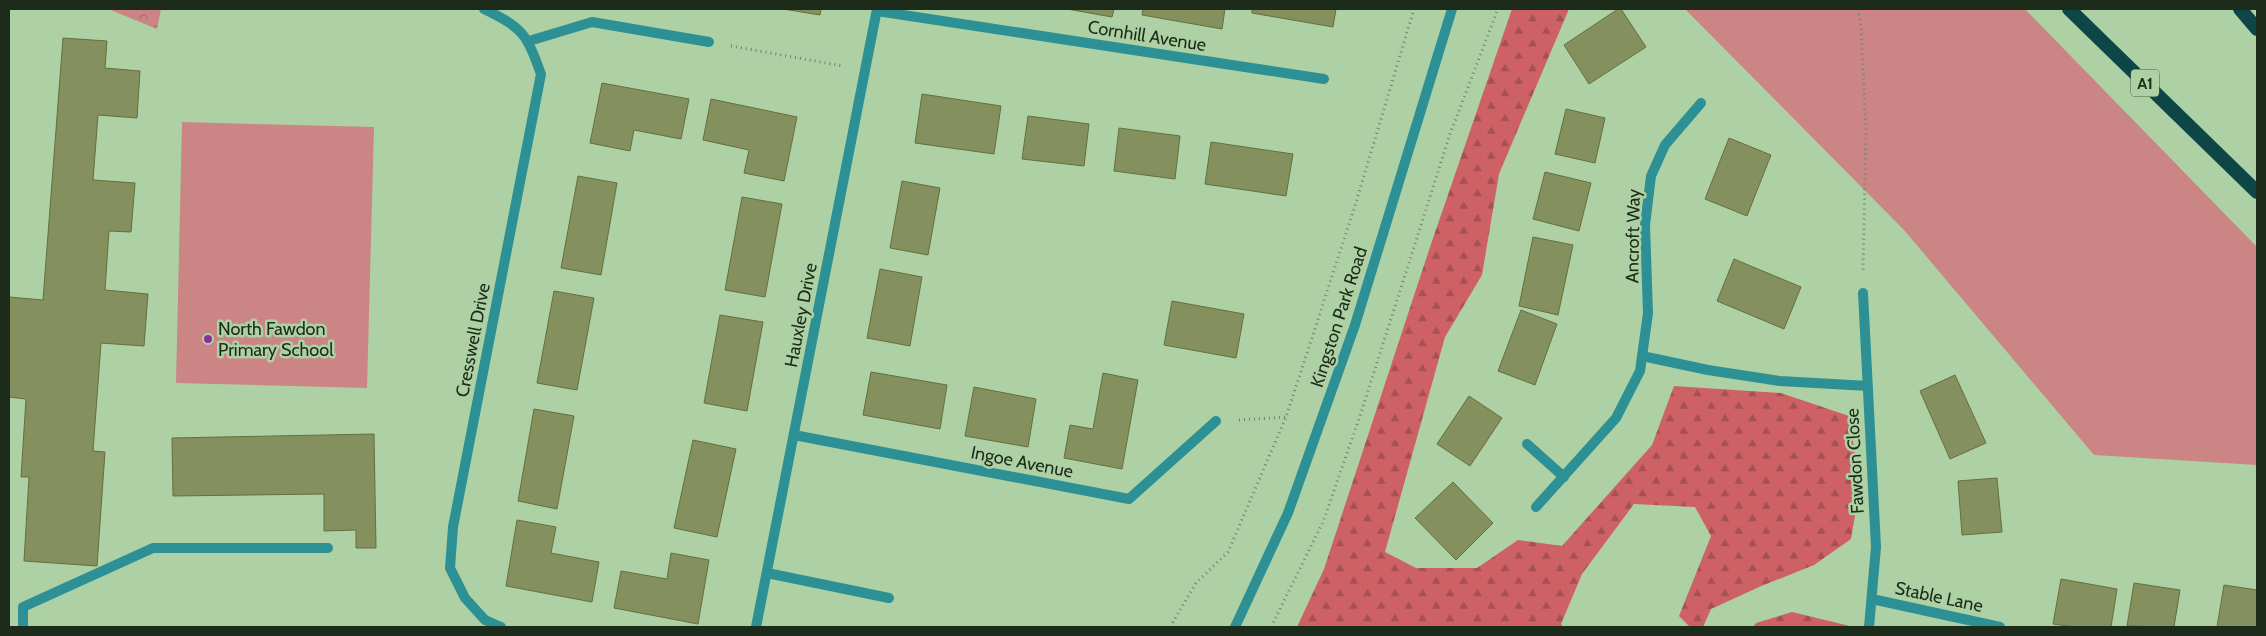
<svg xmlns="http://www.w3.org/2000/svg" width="2266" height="636" viewBox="0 0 2266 636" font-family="Cabin,sans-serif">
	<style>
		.green { fill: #cc8585 }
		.forest { fill: url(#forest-firs) }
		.park { fill: url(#park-crowns) }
		.building { fill: #84905d; stroke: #646f3d }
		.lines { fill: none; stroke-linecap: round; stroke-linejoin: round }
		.path { stroke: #6c8666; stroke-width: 3; stroke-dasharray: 1 4; stroke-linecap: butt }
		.service { stroke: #2d9094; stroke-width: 10 }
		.minor { stroke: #2d9094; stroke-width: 10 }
		.tertiary { stroke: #2d9094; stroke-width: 10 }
		.trunk { stroke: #0e4648; stroke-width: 14 }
		.poi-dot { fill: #89309d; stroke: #add1a4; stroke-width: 2 }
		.labels { text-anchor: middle; stroke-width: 5; stroke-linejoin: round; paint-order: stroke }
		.shield { fill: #add1a4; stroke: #485d43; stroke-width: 1 }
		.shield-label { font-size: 16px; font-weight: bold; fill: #1d2b1a }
		.street-label { font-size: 18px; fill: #1d2b1a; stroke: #add1a4 }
		.poi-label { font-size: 18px; fill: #1d2b1a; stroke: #add1a4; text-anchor: start }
	</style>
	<defs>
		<pattern id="forest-firs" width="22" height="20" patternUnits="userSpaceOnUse" patternTransform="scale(1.25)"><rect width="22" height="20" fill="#cd6165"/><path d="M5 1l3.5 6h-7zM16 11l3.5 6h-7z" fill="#a65052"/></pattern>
		<pattern id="park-crowns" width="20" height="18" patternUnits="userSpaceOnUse" patternTransform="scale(1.25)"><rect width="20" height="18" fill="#cc8585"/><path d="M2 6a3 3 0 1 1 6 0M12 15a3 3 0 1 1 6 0" fill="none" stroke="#a56d6c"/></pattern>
	</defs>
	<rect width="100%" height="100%" fill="#add1a4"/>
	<path class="green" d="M1685,9H2025L2257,247V465L2094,455L1904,230Z
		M182,122L374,127L367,388L176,383Z"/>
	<path class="forest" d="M1512,9H1569L1499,174L1482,275L1445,337L1385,552L1416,568H1477L1518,540L1562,546L1652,445L1674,386L1781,393L1849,416L1860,486L1851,539L1814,565L1759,587L1711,609L1703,627H1690L1679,616L1711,536L1695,507L1634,504L1582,574L1561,624L1563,627H1297L1324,569L1430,247Z
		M1792,612L1854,627H1753L1756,623Z"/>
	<path class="park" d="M108,9H161L157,29Z"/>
	<path class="building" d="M783,9H821L820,15Z
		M1067,9H1114L1112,17Z
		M1143,9H1225L1222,29L1142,15Z
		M1252,9H1336L1333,27L1252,13Z
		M1618,9H1621L1646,47L1589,84L1564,45Z
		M63,38L107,41L105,68L140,71L137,118L98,115L93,180L135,183L131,232L109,231L105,290L148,294L144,346L101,343L93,451L105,452L97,566L24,561L29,477H21L26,399L9,397V297L43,300Z
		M602,83L689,99L681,139L634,130L630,151L590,143Z
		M922,94L1001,106L994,154L915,143Z
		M711,99L797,117L784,181L744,173L749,150L703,140Z
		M1566,109L1605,118L1595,163L1555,154Z
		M1028,116L1089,124L1084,166L1022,159Z
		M1119,128L1180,136L1175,179L1114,171Z
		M1729,138L1771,155L1747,216L1705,199Z
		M1211,142L1293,154L1286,196L1205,184Z
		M1545,172L1591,183L1579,231L1533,219Z
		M578,176L617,183L601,275L561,268Z
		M902,181L940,188L928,255L890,248Z
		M742,197L782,204L765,297L725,290Z
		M1533,237L1573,245L1558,315L1519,306Z
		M1734,259L1801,287L1784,329L1717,301Z
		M880,269L922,277L910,346L867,338Z
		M554,291L594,298L577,390L537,383Z
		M1172,301L1244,314L1236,358L1164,345Z
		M1521,310L1557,324L1535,385L1498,371Z
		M720,315L763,322L747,411L704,403Z
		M871,372L947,385L940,429L863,415Z
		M1103,373L1138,380L1122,469L1064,458L1070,425L1093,429Z
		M1955,375L1986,443L1950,459L1920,391Z
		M974,387L1036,399L1028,447L965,436Z
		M1469,396L1502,418L1470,466L1437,444Z
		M534,409L574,416L557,509L518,501Z
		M374,434L376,548H356V530L324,531V494L173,496L172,438Z
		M693,440L736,449L717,537L674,528Z
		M1997,478L2002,532L1962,535L1958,481Z
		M1453,482L1493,523L1456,560L1415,518Z
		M517,520L556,527L551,553L599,562L592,602L506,586Z
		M671,553L709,560L698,624L614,608L621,571L667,579Z
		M2061,579L2117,589L2111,627H2075L2053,624Z
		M2134,583L2180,590L2174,627L2127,626Z
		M2224,585L2257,590V627H2217Z"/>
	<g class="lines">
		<path class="path" d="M1858,9L1861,27L1866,132L1863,270
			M731,46L843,66
			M1239,420L1286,417
			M1170,627L1196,583L1228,552L1286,417L1354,209L1414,9
			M1271,627L1323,522L1361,413L1450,134L1498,9"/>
		<path class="service" d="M767,573L889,598
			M23,627V607L153,548H328"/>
		<path class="minor" d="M484,9C523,28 526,33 541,74L453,527L450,568L465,598L485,620L501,627
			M877,11L1324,79
			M529,41L592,22L709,42
			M1863,293L1876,547L1869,627
			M1642,356L1708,370L1780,381L1868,386
			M794,435L1129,499L1216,421
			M1527,444L1564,477
			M1536,507L1616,418L1640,371L1648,313L1645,225L1651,176L1665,145L1701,103
			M1872,599L2000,627
			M756,627L877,9"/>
		<path class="tertiary" d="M1235,627L1288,513L1355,325L1452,9"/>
		<path class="trunk" d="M2069,9L2257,192
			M2240,9L2257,29"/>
	</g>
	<circle class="poi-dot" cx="208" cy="339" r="5"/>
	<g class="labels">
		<rect class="shield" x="2131" y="69.5" width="28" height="27" rx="4"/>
		<g class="shield-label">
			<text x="2145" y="89">A1</text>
		</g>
		<g class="street-label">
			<text transform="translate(1147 36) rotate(9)" y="6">Cornhill Avenue</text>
			<text transform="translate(1633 236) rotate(-89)" y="6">Ancroft Way</text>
			<text transform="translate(801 315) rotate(-79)" y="6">Hauxley Drive</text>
			<text transform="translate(1339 317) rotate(-72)" y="6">Kingston Park Road</text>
			<text transform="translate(473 340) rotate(-79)" y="6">Cresswell Drive</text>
			<text transform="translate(1855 461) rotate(-93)" y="6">Fawdon Close</text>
			<text transform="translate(1022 462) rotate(11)" y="6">Ingoe Avenue</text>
			<text transform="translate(1939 597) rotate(12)" y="6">Stable Lane</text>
		</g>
		<g class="poi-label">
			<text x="218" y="335">North Fawdon<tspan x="218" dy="21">Primary School</tspan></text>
		</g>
	</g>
	<rect width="2266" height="636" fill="none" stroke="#1d2b1a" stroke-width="20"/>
</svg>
